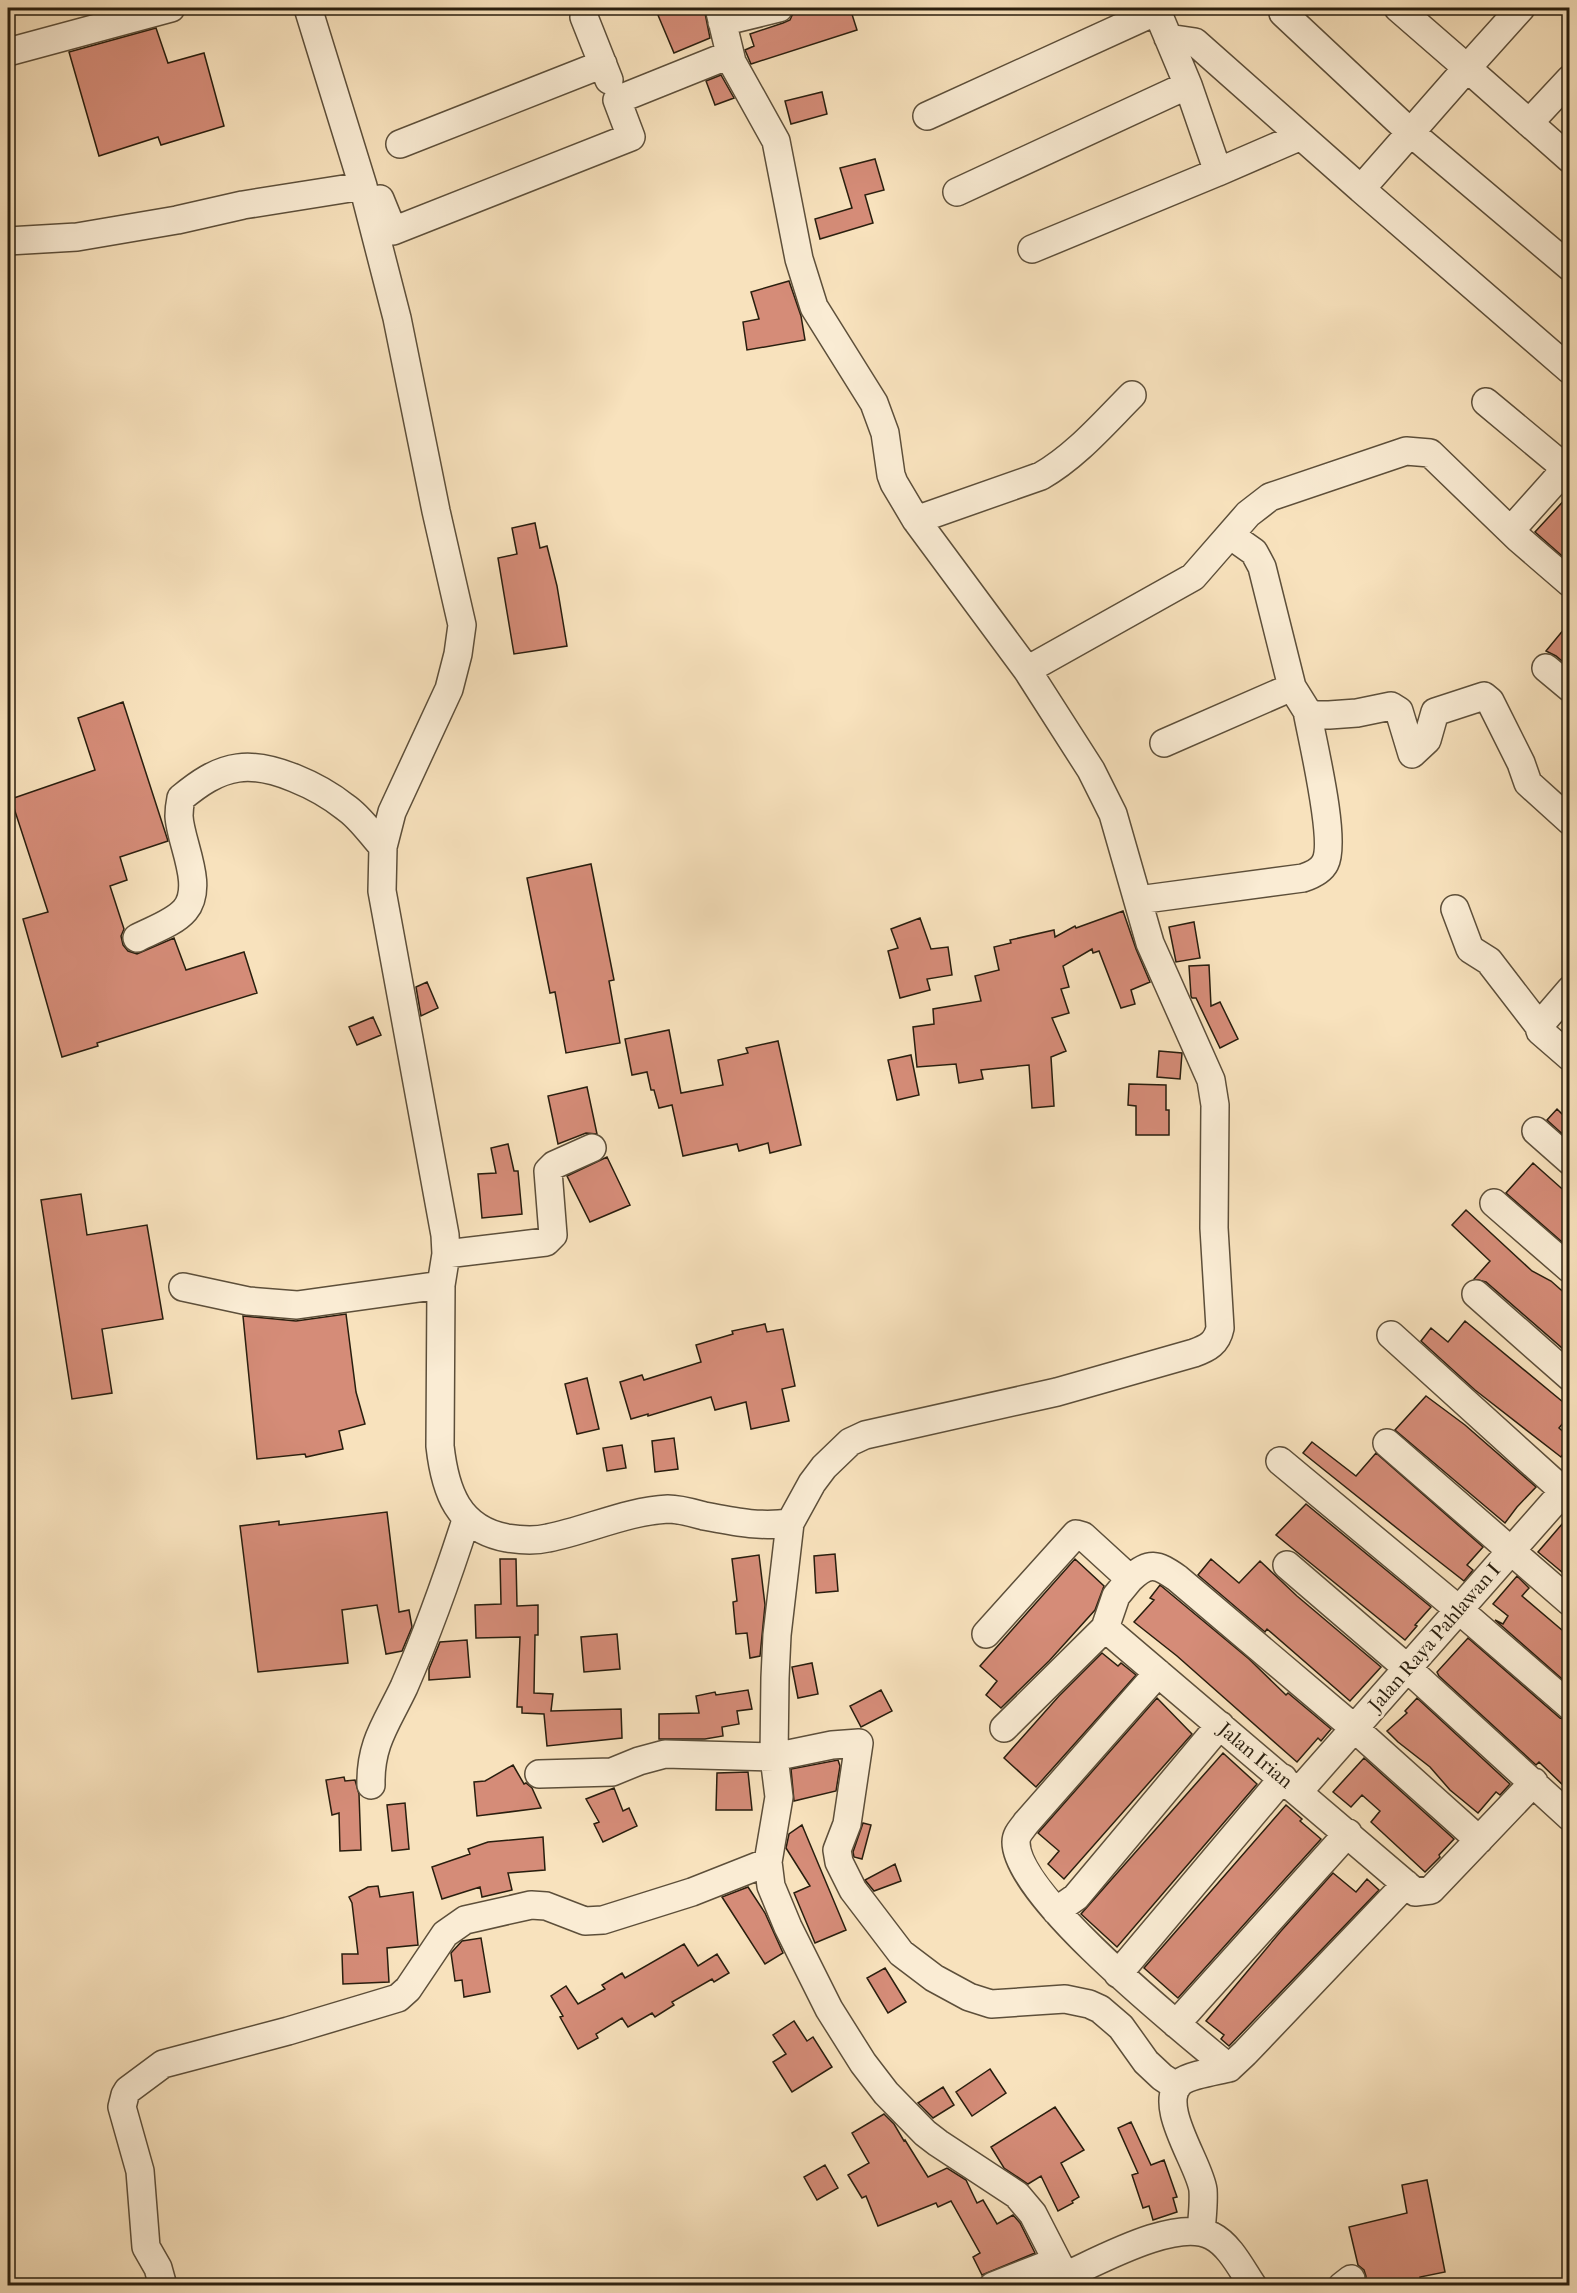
<svg xmlns="http://www.w3.org/2000/svg" width="1577" height="2293" viewBox="0 0 1577 2293" font-family="'IM FELL French Canon',serif">
	<style>
		.building { fill: #d58c78; stroke: #291e0e; stroke-width: 1.5 }
		.lines { fill: none; stroke-linecap: round; stroke-linejoin: round }
		.minor-casing { stroke: #5d4f3a; stroke-width: 30 }
		.minor { stroke: #faecd4; stroke-width: 27 }
		.labels { text-anchor: middle; stroke-width: 6; stroke-linejoin: round; paint-order: stroke }
		.street-label { font-size: 20px; fill: #291e0e; stroke: #faecd4 }
	</style>
	<rect width="100%" height="100%" fill="#f8e2bd"/>
	<filter id="stains"><feTurbulence type="fractalNoise" baseFrequency=".00333" numOctaves="4"/><feColorMatrix values="0 0 0 0 .2 0 0 0 0 .09 0 0 0 0 .02 0 0 0 .5 -.17"/></filter>
	<radialGradient id="worn" r=".72"><stop offset=".6" stop-color="#630" stop-opacity="0"/><stop offset="1" stop-color="#630" stop-opacity=".3"/></radialGradient>
	<path class="building" d="M655,8H704L710,38L674,53Z
		M804,8H850L857,30L751,64L745,50L754,46L750,34L783,23L790,20L794,11Z
		M156,28L168,63L204,53L224,126L161,145L158,137L99,156L69,52Z
		M721,75L734,98L715,105L706,81Z
		M822,92L827,114L791,124L785,101Z
		M875,159L884,190L865,195L873,223L820,239L815,219L852,208L840,168Z
		M789,281L801,316L805,340L747,350L743,322L759,319L751,292Z
		M1569,495V562L1535,532Z
		M535,523L540,548L547,546L557,586L567,646L514,654L498,558L517,554L512,528Z
		M1569,623V667L1556,656L1546,651Z
		M123,702L168,841L120,857L127,880L110,886L124,929L121,936L123,945L128,951L137,954L174,938L186,970L244,952L257,993L97,1043L98,1046L62,1057L23,919L48,912L11,799L95,770L78,718Z
		M591,864L614,980L609,981L620,1043L566,1053L555,992L550,993L527,878Z
		M1123,911L1136,949L1150,982L1131,990L1135,1004L1121,1008L1099,951L1093,953L1092,949L1063,966L1069,987L1061,989L1069,1013L1052,1018L1066,1051L1051,1057L1054,1106L1032,1108L1029,1065L981,1070L983,1079L959,1083L956,1064L917,1067L913,1027L934,1024L933,1009L981,1001L975,976L999,970L994,947L1011,943L1010,940L1054,930L1055,937L1075,926L1076,928Z
		M920,918L931,949L948,947L952,975L927,979L930,990L900,998L888,951L898,948L891,929Z
		M1194,922L1200,958L1176,962L1169,927Z
		M1209,965L1211,1006L1220,1002L1238,1039L1220,1048L1196,998H1192L1191,996L1189,966Z
		M427,982L438,1008L421,1016L416,987Z
		M373,1017L381,1035L357,1045L349,1027Z
		M669,1030L681,1093L723,1085L718,1060L748,1053L746,1048L778,1041L801,1145L770,1153L768,1143L739,1151L737,1144L683,1156L672,1105L659,1108L654,1090H651L647,1072L632,1075L625,1039Z
		M1159,1051L1182,1053L1180,1079L1157,1077Z
		M911,1055L919,1095L897,1100L888,1060Z
		M1129,1084L1166,1085V1110H1169V1135H1136V1106L1128,1105Z
		M587,1087L597,1134L586,1133L558,1144L548,1096Z
		M1557,1109L1569,1121V1140L1547,1120Z
		M508,1144L514,1171H518L522,1214L482,1218L478,1174L496,1173L491,1148Z
		M607,1157L630,1205L590,1222L567,1176Z
		M1533,1163L1569,1195V1248L1506,1193Z
		M81,1194L87,1235L147,1225L163,1319L102,1329L112,1393L72,1399L41,1200Z
		M1466,1210L1532,1271L1551,1281L1569,1297V1354L1486,1282L1474,1279L1490,1261L1452,1225Z
		M346,1314L356,1392L365,1424L339,1431L343,1449L306,1457L305,1454L257,1459L243,1316L296,1321Z
		M1465,1321L1569,1407V1416L1559,1428L1569,1437V1445L1561,1457L1475,1390L1421,1341L1431,1328L1448,1342Z
		M765,1324L767,1332L783,1329L795,1386L782,1389L789,1421L751,1429L746,1402L715,1410L711,1397L648,1416V1414L631,1419L620,1382L642,1375L644,1380L701,1362L696,1345L733,1334L732,1331Z
		M587,1378L599,1429L577,1434L565,1384Z
		M1426,1396L1465,1425L1536,1487L1517,1507L1505,1523L1395,1430Z
		M674,1438L678,1469L655,1472L652,1441Z
		M1312,1442L1356,1476L1376,1453L1483,1547L1467,1565L1473,1570L1464,1581L1418,1545L1303,1453Z
		M622,1445L626,1468L607,1471L603,1448Z
		M1306,1504L1431,1607L1415,1625L1417,1626L1405,1640L1276,1535Z
		M387,1512L399,1612L409,1610L412,1627L402,1651L386,1654L377,1605L342,1610L348,1663L258,1672L240,1526L279,1521V1525Z
		M1569,1516V1578L1538,1552Z
		M835,1554L838,1591L816,1593L814,1556Z
		M759,1555L765,1605L760,1656L750,1658L747,1633L736,1634L733,1602L737,1601L732,1559Z
		M500,1559H516L517,1606L538,1605V1635H535L534,1693L553,1694L551,1711L621,1709L622,1738L547,1746L544,1714L522,1713V1707H517L520,1637L476,1638L475,1605L501,1604Z
		M1075,1559L1104,1586L1095,1610L1049,1661L1001,1708L986,1695L997,1681L980,1666Z
		M1211,1559L1239,1583L1260,1561L1297,1596L1381,1667L1350,1701L1267,1629L1265,1632L1198,1575Z
		M1517,1576L1529,1588L1522,1596L1569,1636V1685L1495,1620L1503,1624L1508,1616L1493,1604Z
		M1160,1585L1249,1659L1286,1695L1288,1693L1331,1729L1321,1741L1318,1738L1297,1762L1177,1656L1134,1622L1154,1600L1150,1598Z
		M617,1634L620,1669L584,1672L581,1637Z
		M1468,1638L1560,1718L1569,1721V1791L1539,1762L1536,1765L1439,1676L1437,1672Z
		M467,1640L470,1677L429,1680V1669L440,1642Z
		M1102,1653L1118,1666L1121,1663L1136,1675L1036,1787L1004,1758L1059,1696Z
		M812,1663L818,1694L798,1698L792,1667Z
		M748,1690L752,1709L737,1711L739,1724L722,1727L723,1736L705,1739H659V1714L699,1713L696,1696L715,1692L716,1695Z
		M881,1690L892,1711L861,1727L850,1706Z
		M1157,1698L1192,1734L1064,1879L1048,1864L1059,1851L1038,1833Z
		M1417,1698L1510,1784L1500,1795L1496,1792L1478,1813L1450,1790L1430,1767L1398,1742L1387,1731L1407,1713L1405,1711Z
		M1223,1753L1257,1784L1117,1947L1081,1914Z
		M1364,1758L1454,1839L1439,1855L1440,1857L1425,1872L1371,1822L1380,1811L1362,1795L1351,1807L1333,1792Z
		M838,1760L840,1766L836,1791L794,1801L791,1769Z
		M513,1765L524,1784L526,1783L532,1788L541,1808L477,1816L474,1782L485,1781Z
		M748,1772L752,1810H716L717,1773Z
		M344,1777L345,1781L355,1780L359,1794L361,1850L340,1851L339,1813L332,1815L326,1780Z
		M614,1788L623,1811L629,1808L637,1826L603,1842L594,1824L599,1822L586,1799Z
		M405,1803L409,1849L392,1851L387,1805Z
		M1286,1805L1302,1819L1300,1821L1321,1839L1178,1998L1144,1968Z
		M863,1823L871,1825L862,1859L854,1857L853,1852Z
		M802,1825L846,1930L815,1943L794,1893L810,1886L786,1848L789,1834Z
		M543,1837L545,1870L508,1873L512,1890L482,1897L480,1887L442,1899L432,1867L470,1854L468,1849L488,1842Z
		M895,1864L901,1881L874,1891L865,1880Z
		M1333,1873L1356,1892L1367,1879L1379,1890L1229,2046L1221,2039L1224,2035L1206,2021L1281,1931Z
		M378,1886L380,1897L413,1892L418,1945L387,1948L389,1982L343,1984L342,1954H358L352,1903L349,1897L368,1887Z
		M748,1887L765,1913L783,1953L765,1964L722,1897Z
		M481,1938L490,1992L464,1997L462,1980L455,1981L451,1953L462,1941Z
		M684,1944L698,1966L717,1954L729,1973L714,1982L712,1979L672,2002L674,2005L655,2017L652,2013L628,2027L622,2018L596,2034L598,2038L578,2049L560,2017L563,2016L551,1996L566,1986L578,2004L605,1989L602,1985L622,1973L625,1978Z
		M885,1968L906,2002L888,2013L867,1978Z
		M794,2021L807,2041L813,2037L832,2067L792,2092L773,2062L786,2054L773,2035Z
		M990,2069L1006,2093L972,2116L956,2092Z
		M943,2087L954,2105L933,2118L918,2103Z
		M1055,2107L1084,2150L1061,2163L1079,2197L1072,2201L1073,2203L1058,2211L1041,2176L1028,2184L1004,2168L991,2147Z
		M884,2114L894,2124L904,2141L905,2140L928,2177L947,2168L966,2180L977,2203L983,2200L997,2224L1013,2215L1020,2223L1035,2253L982,2275L973,2257L980,2253L951,2201L938,2207L936,2203L878,2226L866,2196L862,2198L848,2175L869,2163L852,2133Z
		M1131,2122L1151,2165L1164,2160L1177,2197L1173,2198L1177,2212L1153,2220L1149,2206L1143,2208L1132,2175L1138,2173L1118,2128Z
		M825,2165L838,2188L817,2200L804,2177Z
		M1427,2180L1445,2272L1420,2277L1421,2286H1365L1366,2276L1364,2270L1358,2265L1349,2227L1407,2213L1402,2185Z"/>
	<g class="lines">
		<defs>
			<path id="minor" d="M308,8L363,186L397,318L436,511L462,625L458,654L449,689L392,812L383,847L382,891L445,1235L446,1254L441,1285L440,1446C445,1491 458,1529 507,1538C520,1540 535,1541 548,1538C588,1530 627,1511 668,1509C680,1509 693,1513 704,1516C736,1522 758,1527 790,1523
				M719,8L732,62L776,141L799,259L814,307L874,403L885,433L891,475L894,483L916,520L1027,670L1091,770L1113,814L1150,943L1211,1080L1215,1105L1214,1228L1220,1328C1217,1343 1208,1348 1194,1353L1057,1392L865,1435L850,1442L824,1467L812,1483L790,1523L777,1635L775,1678L774,1757L779,1797L768,1862L771,1886L788,1927L829,2009L863,2063L886,2093L925,2133L938,2143L1017,2195L1033,2214L1070,2286
				M1398,8L1467,68L1521,8
				M1283,13L1410,132L1570,267
				M584,17L609,80
				M722,22L779,8
				M1168,38L1195,42L1361,189L1467,68L1570,159
				M8,52L171,8
				M1188,85L1218,172L1301,136
				M927,116L1157,11L1188,85L957,192
				M1529,123L1570,79
				M400,144L603,64
				M1361,189L1570,370
				M380,199L393,231L631,137L617,100L729,55
				M8,241L77,237L177,220L243,205L363,186
				M1032,249L1218,172
				M1486,402L1570,472
				M916,520L1041,476C1076,456 1104,423 1132,395
				M1511,530L1570,464
				M1230,535L1254,552L1262,567L1292,687L1307,711L1314,715H1329L1357,713L1391,706L1399,711L1412,754L1427,740L1435,712L1484,696L1490,701L1521,763L1528,783L1570,821
				M1546,668L1570,688
				M1027,670L1193,577L1248,514L1270,497L1406,451L1430,453L1519,539L1570,583
				M1164,743L1292,687
				M1138,900L1303,878C1312,875 1321,871 1325,863C1337,841 1312,739 1307,711
				M1455,909L1470,949L1489,961L1539,1026L1540,1031L1570,1057
				M137,938C152,930 174,923 185,910C205,886 180,842 179,816C179,810 180,803 181,798C198,784 216,771 238,768C271,763 320,787 345,807C360,817 371,834 383,847
				M1539,1026L1570,990
				M1536,1131L1570,1161
				M1494,1203L1570,1269
				M446,1254L546,1242L553,1235L548,1171L554,1165L592,1148
				M183,1287L248,1301L297,1305L441,1285
				M1476,1294L1570,1377
				M1391,1335L1570,1497
				M1387,1443L1570,1602
				M1280,1461L1458,1609L1570,1706
				M1287,1565L1407,1668L1570,1817
				M1130,1579C1149,1561 1157,1564 1177,1578L1354,1728L1479,1840
				M1105,1628L1415,1892L1431,1890L1534,1782
				M986,1634L1076,1534L1083,1536L1130,1579L1116,1596L1105,1628L1004,1728
				M1158,1673L1026,1823C1022,1829 1016,1834 1016,1842C1016,1897 1185,2031 1229,2068L1245,2053L1406,1884
				M539,1774L612,1772L639,1761L665,1754L774,1757L832,1745L859,1743L847,1824L837,1850L839,1862L853,1890L901,1953L934,1978L969,1997L991,2004L1065,1999L1089,2004L1100,2009L1121,2027L1146,2062L1162,2077L1177,2087
				M371,1785C370,1743 387,1723 404,1687C428,1632 448,1576 466,1520
				M1299,1791L1570,1484
				M1056,1911L1076,1897L1220,1725
				M1118,1974L1283,1778
				M1176,2024L1348,1833
				M1201,2232C1202,2218 1204,2204 1203,2190C1200,2164 1155,2104 1181,2082C1190,2075 1217,2071 1229,2068
				M1065,2276C1099,2261 1177,2217 1212,2236C1230,2245 1242,2270 1253,2286
				M163,2286L158,2268L146,2247L140,2171L122,2107L125,2095L128,2090L163,2064L288,2031L398,1998L408,1989L445,1934L465,1920L531,1905L546,1906L585,1921L603,1920L692,1892L768,1862
				M993,2286L1057,2261
				M1342,2286L1351,2279"/>
		</defs>
		<use href="#minor" class="minor-casing"/>
		<use href="#minor" class="minor"/>
	</g>
	<g class="labels">
		<g class="street-label">
			<text transform="translate(1434 1637) rotate(-49)" y="7">Jalan Raya Pahlawan I</text>
			<text transform="translate(1256 1755) rotate(40)" y="7">Jalan Irian</text>
		</g>
	</g>
	<rect width="1577" height="2293" fill="none" stroke="#f8e2bd" stroke-width="30"/>
	<rect x="9" y="9" width="1559" height="2275" fill="none" stroke="#291e0e" stroke-width="3"/>
	<rect x="15" y="15" width="1547" height="2263" fill="none" stroke="#291e0e" stroke-width="1.5"/>
	<rect width="100%" height="100%" filter="url(#stains)"/>
	<rect width="100%" height="100%" fill="url(#worn)"/>
</svg>
